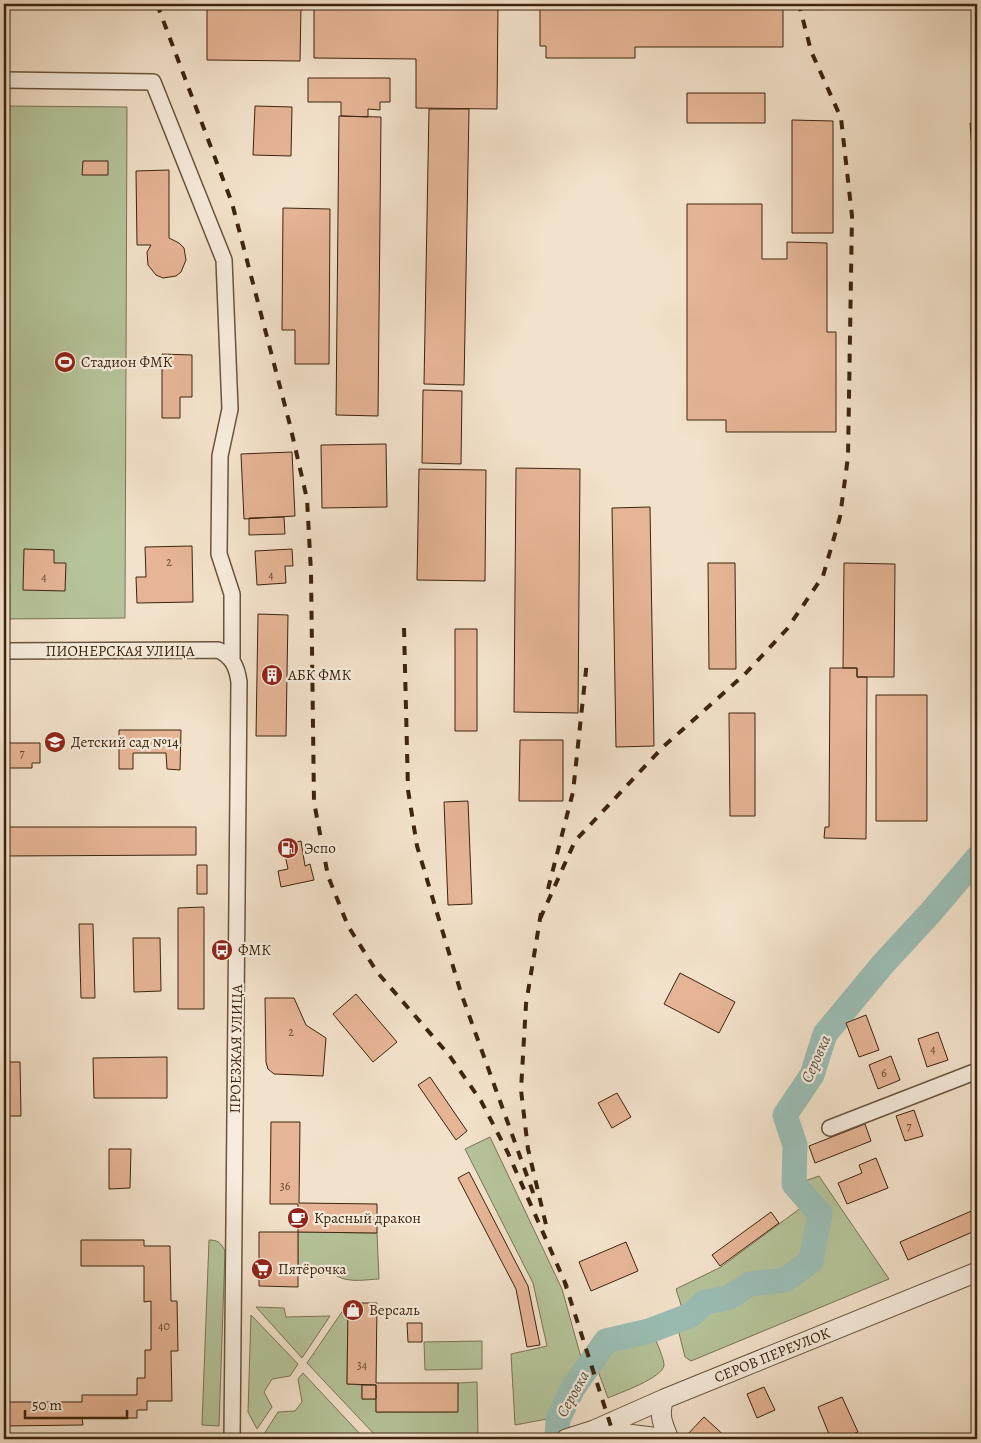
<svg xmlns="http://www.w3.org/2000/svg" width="981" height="1443" font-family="Alegreya,serif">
<rect width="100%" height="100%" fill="#f3e2cb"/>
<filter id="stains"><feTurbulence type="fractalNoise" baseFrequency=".004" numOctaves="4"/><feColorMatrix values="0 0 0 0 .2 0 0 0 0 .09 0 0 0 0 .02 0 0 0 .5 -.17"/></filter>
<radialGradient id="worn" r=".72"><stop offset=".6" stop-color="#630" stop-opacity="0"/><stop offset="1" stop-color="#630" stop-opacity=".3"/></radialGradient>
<path fill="#b6c49b" stroke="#7a7454" d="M4 106 127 107 125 618 4 619Z
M490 1137 562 1289 582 1361 547 1419 515 1425 511 1354 547 1346 533 1283 465 1149Z
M819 1176 889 1279 691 1361 685 1357 678 1329 696 1322 709 1306 731 1304 753 1288 787 1285 817 1263 827 1212 799 1183Z
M806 1204 814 1214 805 1259 782 1275 748 1279 725 1295 705 1297 683 1311 676 1289 721 1267Z
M298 1232 377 1233 379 1279C361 1280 344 1284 330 1271L298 1272Z
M209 1240C218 1240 221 1243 225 1251L219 1426 202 1425Z
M348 1303 347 1384 362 1385V1399H376V1412H457L458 1383 477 1382 478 1435 376 1436 307 1363Z
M256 1307 284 1308 286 1317 330 1316 302 1358Z
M251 1315 298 1364 290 1376 272 1379 264 1392 272 1407 257 1429 248 1412Z
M654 1335C656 1342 664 1358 664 1365 663 1378 619 1393 608 1398L595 1363 608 1346Z
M482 1341V1369L425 1370 424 1342Z
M303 1373 361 1435 264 1434 278 1412 295 1411 302 1402 298 1379Z"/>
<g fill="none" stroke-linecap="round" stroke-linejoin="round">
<path stroke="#9bbeb5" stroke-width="25" d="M557 1439 558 1419 573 1388 606 1341 649 1331 691 1315 705 1302 728 1298 750 1284 785 1280 811 1261 820 1214 794 1184 795 1145 785 1115 812 1075 825 1034 883 964 931 912 977 858"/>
</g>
<path fill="#e6b596" stroke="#3d240d" d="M314 4H498L497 109 416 108V59L314 58Z
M207 6H301L300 61 207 60Z
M783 7V47H635V58H546V46H540V8Z
M308 78H390V102H380V110L368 109V117L341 116V102H308Z
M687 93H765V123H687Z
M255 106 292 107 291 156 253 155Z
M429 109H469L464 385 424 384Z
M339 116 381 117 378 416 336 415Z
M792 120 833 121V233H792Z
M977 122V149L972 150 970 123Z
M83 161H108V175H82Z
M169 170V238L179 243 184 248 186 260 181 272 176 276 163 278 156 275 148 265 147 252 151 245H137L136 171Z
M687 204H762V259H787V242L827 243V332H836V432H726V420H687Z
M283 208 330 209 329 364H295V330H282Z
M162 354 192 355V397H180V418H162Z
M423 390 462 391 461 464 422 463Z
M386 444 387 507 322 508 321 445Z
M292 452 295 516 244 519 241 454Z
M516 468 580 469 578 713 514 712Z
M419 469 486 470 485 581 417 580Z
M650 507 654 746 616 747 612 508Z
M284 517 285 534 249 535V518Z
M192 546 193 602 137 603 136 577H146L145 547Z
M24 549 54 550V563H66L65 591 23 590Z
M292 549 293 566H285L286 583 257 585 255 551Z
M708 563H735L736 669H709Z
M844 563 895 564 894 677H857V668H843Z
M258 614 288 615 286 736H256Z
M455 629H477V731H455Z
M830 668H857V677H867L866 839 824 838 825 827H829Z
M876 695H927V821H876Z
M729 713H755V816H730Z
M119 730H181L180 770 167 769 166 753H133V769H119Z
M520 740H563V801H519Z
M4 743H40V763H32V768H4Z
M468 801 472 904 448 905 444 802Z
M4 827H196V855L4 856Z
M301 841 305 866 310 864 314 880 281 887 278 871 288 869 285 855H282L280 846Z
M197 865H207V894H197Z
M4 888 5 1062H4Z
M204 907V1009H178V908Z
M79 924H93L95 998H81Z
M133 938H160L161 991 134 992Z
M680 973 735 1002 719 1033 664 1004Z
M356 994 397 1042 373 1062 333 1014Z
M265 998H294L306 1025 326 1038 323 1076 274 1074 268 1069 266 1062Z
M866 1015 879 1050 859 1057 846 1023Z
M938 1032 948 1060 927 1067 918 1039Z
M891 1056 900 1080 878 1089 869 1065Z
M167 1057V1098H94L93 1058Z
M4 1062H20L21 1116H4Z
M430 1077 467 1131 456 1140 418 1085Z
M617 1093 631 1117 612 1128 598 1103Z
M914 1110 923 1136 905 1141 896 1116Z
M271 1122H300L299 1203 377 1204V1233L298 1232V1204H270Z
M865 1124 871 1141 815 1163 809 1146Z
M109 1149H131L130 1188 109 1189Z
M876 1158 888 1188 847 1204 838 1183 862 1173 859 1165Z
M469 1172 528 1286 540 1345 527 1347 516 1289 458 1178Z
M976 1209 977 1230 908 1260 900 1242Z
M771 1212 779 1223 720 1266 712 1255Z
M259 1232H298V1287L259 1286Z
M81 1240H144V1246H170L171 1301H177L178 1351H171L172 1401H147V1410H137V1418H82L83 1425 4 1426V1402H82V1395H137V1378H145V1350H151V1301L144 1302V1266H81Z
M626 1242 638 1271 591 1291 579 1262Z
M8 1253V1265H4V1254Z
M348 1303H377L376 1383H458V1412H376V1385L347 1384Z
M407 1323H422V1342H408Z
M362 1385H376V1399H362Z
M764 1387 775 1410 757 1418 747 1394Z
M842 1397 858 1432 841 1439H831L818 1407Z
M704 1417 728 1439H692L687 1435Z"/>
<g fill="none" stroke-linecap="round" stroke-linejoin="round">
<g stroke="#6a543c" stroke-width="18">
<path id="minor" d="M4 80 153 82 224 260 230 409 220 456 219 554 232 594V661
M4 651 218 650C232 656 237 667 239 682L232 1439
M830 1128 977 1071"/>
</g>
<g stroke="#6a543c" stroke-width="21">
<path id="tertiary" d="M664 1399C658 1414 663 1425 669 1439
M595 1430 652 1437 657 1439
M566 1439 594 1430 664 1399 977 1272"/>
</g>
<use href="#minor" stroke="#f7ecdd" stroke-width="15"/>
<use href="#tertiary" stroke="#f7ecdd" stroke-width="19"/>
<path stroke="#3d240d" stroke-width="4" stroke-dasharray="9 9" stroke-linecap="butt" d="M157 4 232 203 290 425 307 499 311 572 314 802 328 876 348 926 377 972 449 1055 481 1101 508 1153 567 1287
M404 628 408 790 417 846 461 993 535 1198
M548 889 573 792 587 661
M541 913 526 1004 521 1090 528 1149 547 1229
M540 919 575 841 663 747 745 674 787 629 823 576 840 517 848 457 852 216 841 118 811 51 799 4
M564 1280 615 1439"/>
</g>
<defs>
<g id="stadium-disc" transform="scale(1.125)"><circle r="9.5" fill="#8f2418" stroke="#f7ecdd"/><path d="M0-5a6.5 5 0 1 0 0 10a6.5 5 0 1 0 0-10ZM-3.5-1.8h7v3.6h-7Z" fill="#fff"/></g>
<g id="building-disc" transform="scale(1.125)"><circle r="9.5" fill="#8f2418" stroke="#f7ecdd"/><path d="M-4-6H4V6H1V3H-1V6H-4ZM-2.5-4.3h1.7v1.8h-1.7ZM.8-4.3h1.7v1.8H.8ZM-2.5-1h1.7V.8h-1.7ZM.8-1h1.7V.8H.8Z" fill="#fff"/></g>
<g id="school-disc" transform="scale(1.125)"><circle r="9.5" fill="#8f2418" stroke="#f7ecdd"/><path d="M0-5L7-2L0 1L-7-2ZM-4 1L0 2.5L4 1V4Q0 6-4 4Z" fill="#fff"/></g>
<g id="fuel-disc" transform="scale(1.125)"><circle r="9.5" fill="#8f2418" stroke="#f7ecdd"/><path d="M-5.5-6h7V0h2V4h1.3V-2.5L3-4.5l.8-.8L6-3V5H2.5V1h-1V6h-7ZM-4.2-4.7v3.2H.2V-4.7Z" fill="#fff"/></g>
<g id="bus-disc" transform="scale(1.125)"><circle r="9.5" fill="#8f2418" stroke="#f7ecdd"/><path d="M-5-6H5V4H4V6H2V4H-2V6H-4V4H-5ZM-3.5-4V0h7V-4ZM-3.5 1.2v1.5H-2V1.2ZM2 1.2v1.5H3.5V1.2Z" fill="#fff"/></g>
<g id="cafe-disc" transform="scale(1.125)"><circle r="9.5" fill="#8f2418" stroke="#f7ecdd"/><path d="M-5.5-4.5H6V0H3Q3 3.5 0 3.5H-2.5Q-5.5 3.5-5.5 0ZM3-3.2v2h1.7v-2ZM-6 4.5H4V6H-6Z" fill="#fff"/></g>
<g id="supermarket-disc" transform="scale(1.125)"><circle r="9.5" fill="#8f2418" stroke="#f7ecdd"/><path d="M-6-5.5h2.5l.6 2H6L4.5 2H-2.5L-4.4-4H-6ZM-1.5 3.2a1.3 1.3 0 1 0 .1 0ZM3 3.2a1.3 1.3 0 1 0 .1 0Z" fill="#fff"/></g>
<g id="shop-disc" transform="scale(1.125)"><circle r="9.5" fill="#8f2418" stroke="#f7ecdd"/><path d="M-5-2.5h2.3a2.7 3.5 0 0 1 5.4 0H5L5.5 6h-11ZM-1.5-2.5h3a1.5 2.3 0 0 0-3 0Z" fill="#fff"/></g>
</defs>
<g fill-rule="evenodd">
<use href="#stadium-disc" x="65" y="362"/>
<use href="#building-disc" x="272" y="675"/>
<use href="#school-disc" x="55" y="742"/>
<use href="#fuel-disc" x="288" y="848"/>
<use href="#bus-disc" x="222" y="950"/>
<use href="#cafe-disc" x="298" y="1218"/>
<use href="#supermarket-disc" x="262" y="1269"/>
<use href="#shop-disc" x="353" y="1310"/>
</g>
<g text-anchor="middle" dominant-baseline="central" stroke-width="4.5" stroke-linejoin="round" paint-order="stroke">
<g font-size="12" fill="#67482f">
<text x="169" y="562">2</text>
<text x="271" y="575">4</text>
<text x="44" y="577">4</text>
<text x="22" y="753">7</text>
<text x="291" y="1032">2</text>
<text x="933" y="1049">4</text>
<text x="884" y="1073">6</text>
<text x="909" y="1126">7</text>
<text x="285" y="1186">36</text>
<text x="164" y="1326">40</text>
<text x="362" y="1365">34</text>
</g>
<g font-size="15" fill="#3d240d" stroke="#f7ecdd" text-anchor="start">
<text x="81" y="362">Стадион ФМК</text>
<text x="288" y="675">АБК ФМК</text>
<text x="71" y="742">Детский сад №14</text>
<text x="304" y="848">Эспо</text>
<text x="238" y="950">ФМК</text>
<text x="314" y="1218">Красный дракон</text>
<text x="278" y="1269">Пятёрочка</text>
<text x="369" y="1310">Версаль</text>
</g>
<g font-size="15" fill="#3d240d" stroke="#f7ecdd">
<text x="120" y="651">ПИОНЕРСКАЯ УЛИЦА</text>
<text transform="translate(236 1049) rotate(-89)">ПРОЕЗЖАЯ УЛИЦА</text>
<text transform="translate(772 1355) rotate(-22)">СЕРОВ ПЕРЕУЛОК</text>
</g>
<g font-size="16" font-style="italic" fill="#59523f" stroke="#f7ecdd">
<text transform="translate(816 1059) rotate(-66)">Серовка</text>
<text transform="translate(573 1394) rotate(-61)">Серовка</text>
</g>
</g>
<rect width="981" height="1443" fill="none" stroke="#f3e2cb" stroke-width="20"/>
<rect x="5" y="5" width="971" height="1433" fill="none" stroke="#3d240d" stroke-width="2.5"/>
<rect x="10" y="10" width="961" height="1423" fill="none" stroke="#3d240d"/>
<path d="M25 1410v8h102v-8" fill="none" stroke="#3d240d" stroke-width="2.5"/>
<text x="32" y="1410" font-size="15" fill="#3d240d" stroke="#f7ecdd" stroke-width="4" paint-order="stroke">50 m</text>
<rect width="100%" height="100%" filter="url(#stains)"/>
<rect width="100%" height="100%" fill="url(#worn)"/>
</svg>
